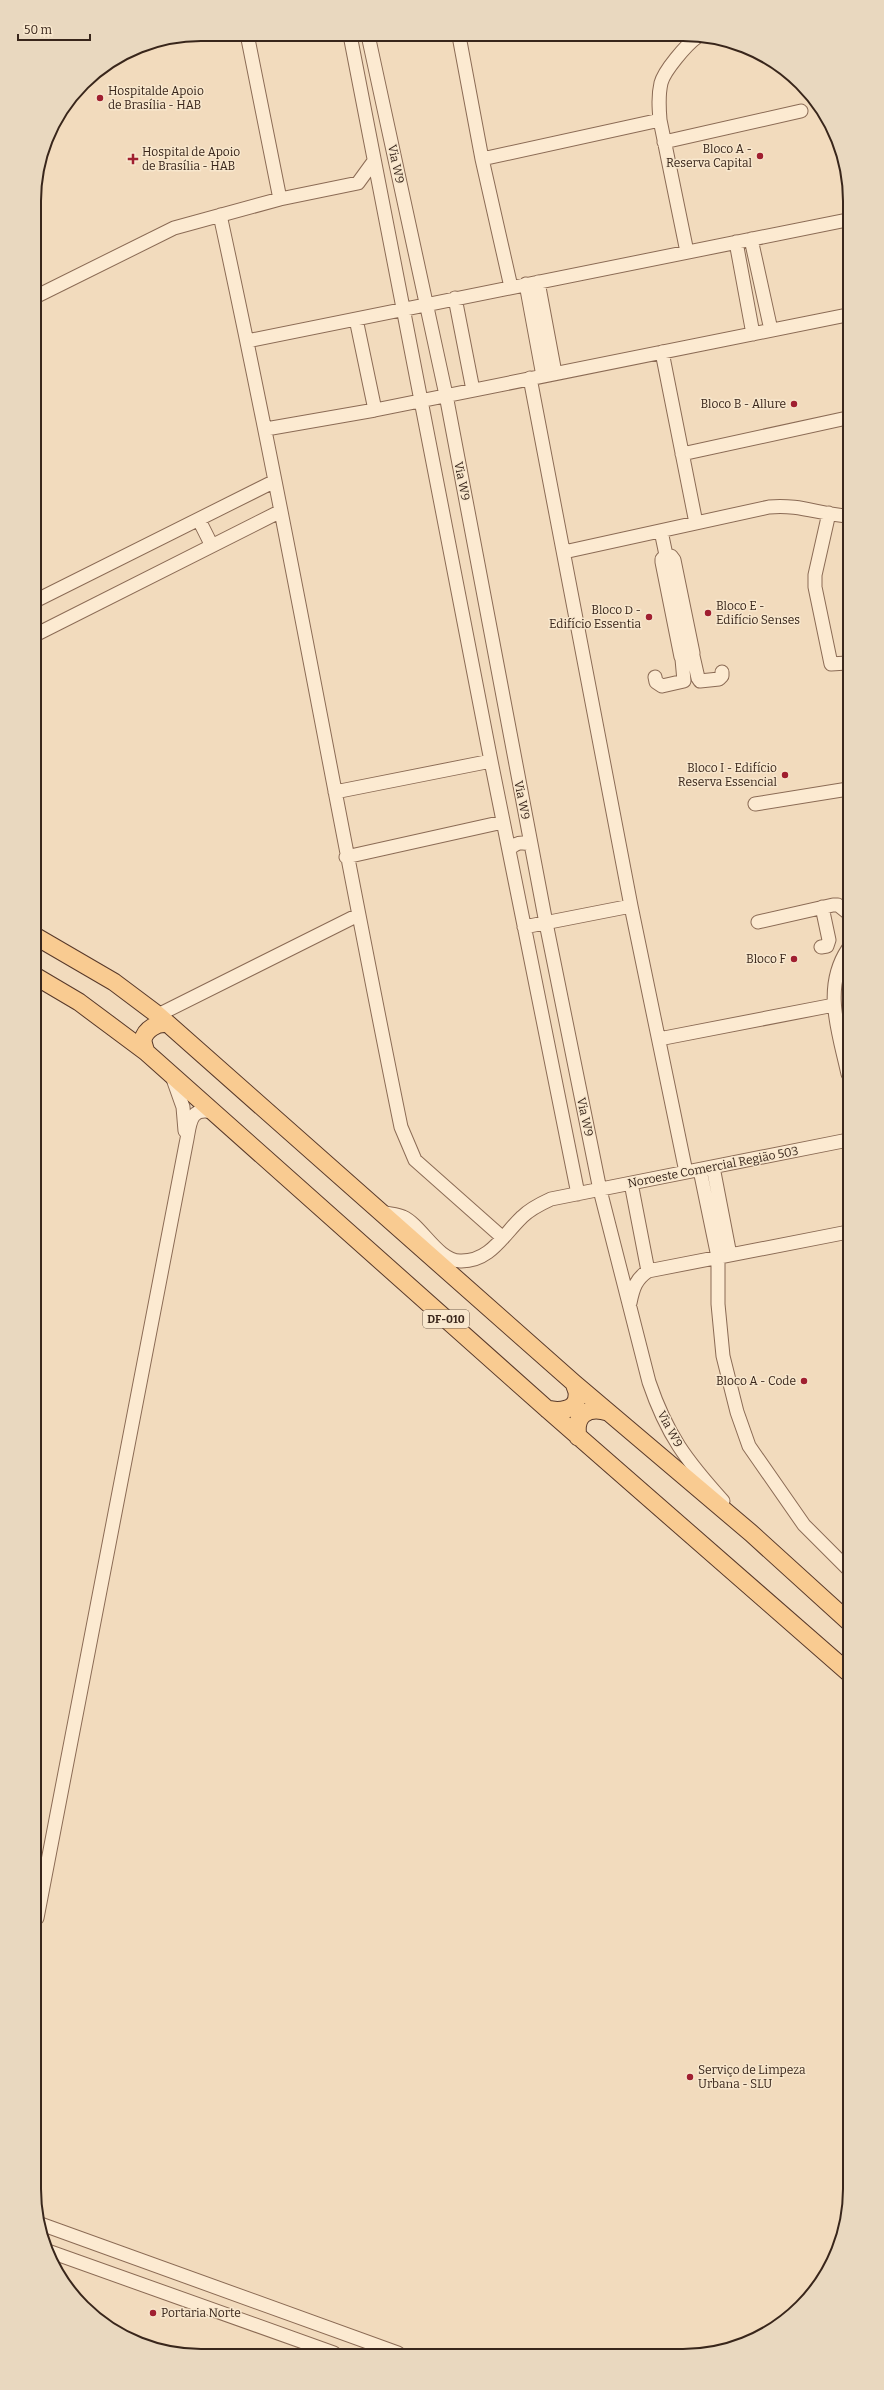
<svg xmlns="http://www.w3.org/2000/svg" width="884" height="2390" font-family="Bitter,serif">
<rect width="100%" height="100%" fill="#f2dbbd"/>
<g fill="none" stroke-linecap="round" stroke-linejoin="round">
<g stroke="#8b6b55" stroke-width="15">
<path id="minor" d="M247 34 280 199
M350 35 491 761 578 1194
M368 35 446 395 546 923 600 1190 649 1382C667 1435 686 1460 723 1501
M459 36 482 159 511 287
M664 142 801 111
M482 159 660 120
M220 215C286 518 339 824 401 1127L415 1160 503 1238
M751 239 771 330
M736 242 753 334
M687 252 660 120C659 108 658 96 661 83 664 71 686 45 697 37
M538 282 555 373
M526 284 543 376
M35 297 174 228 280 199 358 183 374 161
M455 298 473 390
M356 319 375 410
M247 341 847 220
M662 352 696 523
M530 378 631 906 686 1172
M266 429 375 410 847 315
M682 454 847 418
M829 513 815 575V587L831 664 847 663
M199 520 211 544
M661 531 666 555
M564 552 769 507C799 504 819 514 847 516
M666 555 671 556 674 560 693 653 692 659 688 661 681 657 662 562V559Z
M35 601 275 481
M35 635 281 511
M693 656 698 678 700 681 719 679 722 676V672
M655 677 656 682 662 686 684 681 682 659
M335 792 491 761
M755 804 848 789
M509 850C516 842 521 842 531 844
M346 857 503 822
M758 922 833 905H838L848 913
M524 927 631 906
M821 947 827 946 829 940 822 907
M848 949C822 988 839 1032 848 1074
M158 1015 358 915
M659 1039 834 1005
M172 1076 183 1107 185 1131
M713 1167 730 1255
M700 1170 718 1257V1304L723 1356 737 1412 749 1446 804 1525 849 1570
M631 1183 648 1271
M382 1212C388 1214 397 1214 403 1217 421 1225 438 1261 460 1261 490 1262 503 1235 522 1217 530 1209 540 1204 551 1199L848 1140
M630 1303C633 1288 636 1279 648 1271L848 1232
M37 1918 186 1144C190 1127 188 1106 212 1112
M38 2223 398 2353
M48 2251 334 2353"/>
</g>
<g stroke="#58392a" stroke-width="19">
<path id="major" d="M35 936 114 982 158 1015 574 1383 751 1533 849 1622
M35 976 79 1002 146 1052 547 1409 849 1673
M146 1052C145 1049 143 1043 143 1040 145 1029 158 1022 168 1024
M547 1409C558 1412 577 1411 577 1396 578 1392 575 1387 574 1383
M578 1437C574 1415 587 1406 608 1412"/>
</g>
<use href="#minor" stroke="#fcead1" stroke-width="13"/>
<use href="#major" stroke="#f9cb91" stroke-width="17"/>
</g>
<g fill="#a01f30" stroke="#f8e7cd" stroke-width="1.5">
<circle cx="100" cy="98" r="4"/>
<circle cx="760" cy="156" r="4"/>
<path d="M131 153h4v4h4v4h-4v4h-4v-4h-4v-4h4z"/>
<circle cx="794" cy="404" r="4"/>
<circle cx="708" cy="613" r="4"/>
<circle cx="649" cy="617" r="4"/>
<circle cx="785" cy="775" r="4"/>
<circle cx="794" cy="959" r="4"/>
<circle cx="804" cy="1381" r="4"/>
<circle cx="690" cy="2077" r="4"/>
<circle cx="153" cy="2313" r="4"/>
</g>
<g text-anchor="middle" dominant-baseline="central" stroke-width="3" stroke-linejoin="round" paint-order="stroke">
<rect fill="#f8e7cd" stroke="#726050" stroke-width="1" x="423" y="1310" width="46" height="18" rx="3"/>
<g font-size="11" font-weight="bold" fill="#39261b">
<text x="446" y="1319">DF-010</text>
</g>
<g font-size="12" fill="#39261b" stroke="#f8e7cd" text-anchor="end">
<text x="108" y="91" text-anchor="start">Hospitalde Apoio<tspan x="108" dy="14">de Brasília - HAB</tspan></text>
<text x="752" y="149">Bloco A -<tspan x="752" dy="14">Reserva Capital</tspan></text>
<text x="142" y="152" text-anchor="start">Hospital de Apoio<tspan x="142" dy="14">de Brasília - HAB</tspan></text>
<text x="786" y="404">Bloco B - Allure</text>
<text x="716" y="606" text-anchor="start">Bloco E -<tspan x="716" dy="14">Edifício Senses</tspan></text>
<text x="641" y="610">Bloco D -<tspan x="641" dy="14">Edifício Essentia</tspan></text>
<text x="777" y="768">Bloco I - Edifício<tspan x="777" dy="14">Reserva Essencial</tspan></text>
<text x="786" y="959">Bloco F</text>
<text x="796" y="1381">Bloco A - Code</text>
<text x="698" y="2070" text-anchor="start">Serviço de Limpeza<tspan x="698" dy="14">Urbana - SLU</tspan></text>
<text x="161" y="2313" text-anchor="start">Portaria Norte</text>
</g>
<g font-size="12" fill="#39261b" stroke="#f8e7cd">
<text transform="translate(396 164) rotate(78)">Via W9</text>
<text transform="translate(462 481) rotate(79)">Via W9</text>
<text transform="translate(522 800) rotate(79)">Via W9</text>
<text transform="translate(585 1117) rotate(78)">Via W9</text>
<text transform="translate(713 1167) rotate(-11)">Noroeste Comercial Região 503</text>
<text transform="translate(670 1429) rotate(62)">Via W9</text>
</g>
</g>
<path d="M0 0H884V2390H0ZM201 41H683A160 160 0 0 1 843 201V2189A160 160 0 0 1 683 2349H201A160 160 0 0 1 41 2189V201A160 160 0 0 1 201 41Z" fill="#e9d8bf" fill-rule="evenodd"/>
<path fill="none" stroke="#39261b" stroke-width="2" d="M201 41H683A160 160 0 0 1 843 201V2189A160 160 0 0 1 683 2349H201A160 160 0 0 1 41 2189V201A160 160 0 0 1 201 41Z"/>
<path d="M18 34v6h72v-6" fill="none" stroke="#39261b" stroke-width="2"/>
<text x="24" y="34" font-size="12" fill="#39261b" stroke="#f8e7cd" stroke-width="3" paint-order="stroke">50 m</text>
</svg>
